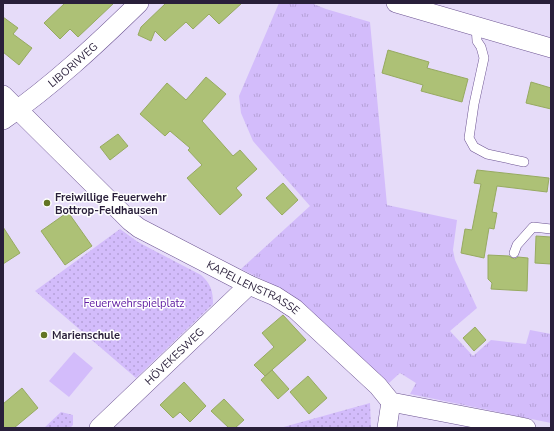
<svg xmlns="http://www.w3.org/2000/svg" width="554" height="431" font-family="'Nunito Sans',sans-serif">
<defs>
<pattern id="grass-tufts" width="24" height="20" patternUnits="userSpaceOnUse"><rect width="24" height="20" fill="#d3bcfb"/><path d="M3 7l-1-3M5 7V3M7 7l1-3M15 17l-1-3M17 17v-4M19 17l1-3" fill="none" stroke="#b5a1d8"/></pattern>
<pattern id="park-dots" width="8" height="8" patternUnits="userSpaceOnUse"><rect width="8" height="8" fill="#d3bcfb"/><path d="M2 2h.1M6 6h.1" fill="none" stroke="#b5a1d8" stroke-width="1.8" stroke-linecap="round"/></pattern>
</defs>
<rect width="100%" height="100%" fill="#e6dcf9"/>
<path fill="url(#grass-tufts)" d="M279 3H311L326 9 370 22 387 205 457 220 453 250 455 260 477 308 450 331 473 356 491 340 526 344 530 330 551 334V423L410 394 416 383 400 373 389 383 308 308 289 293 241 269 310 206 253 141 241 113 239 96Z"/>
<path fill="url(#park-dots)" d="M120 229 138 242 153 250 201 275C211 284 213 291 213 304L136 378 35 291Z
M370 403 371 428H280Z
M61 412 73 415V425L70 428H44Z"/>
<path fill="#d3bcfb" d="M74 352 93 368 69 397 49 381Z"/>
<path fill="#adc176" stroke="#97aa61" d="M65 3H114L78 37 70 29 60 39 44 23Z
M166 3H242L219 24 209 14 193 29 186 22 165 41 155 31 151 41 138 35 141 27Z
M3 17 18 28 13 34 32 48 19 65 3 52Z
M388 50 429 62 427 68 468 79 462 102 421 91 423 85 382 73Z
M206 77 226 94 202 121 233 156 240 150 257 169 236 188 242 195 220 215 187 178 202 165 188 150 190 148 170 131 165 136 140 114 167 83 186 100Z
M531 82 551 88V109L526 103Z
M118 134 128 146 110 160 100 147Z
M477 170 549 178 547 192 497 186 492 212 497 213 494 229 489 228 484 258 461 253 465 229 472 230 481 184 474 183Z
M283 183 298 200 282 215 266 198Z
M68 212 92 246 65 265 41 231Z
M3 227 20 253 3 264Z
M536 236 551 237V264L535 263Z
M488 255 509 256 512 258 515 259 518 257 528 258 527 291 491 289 492 283 488 279Z
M283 315 306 340 265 376 254 365 274 347 262 333Z
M475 327 486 340 474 351 463 338Z
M272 370 289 389 278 399 261 380Z
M308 376 327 398 309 414 290 392Z
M184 382 206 406 190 422 180 412 173 418 160 405Z
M22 388 38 408 14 428H3V404Z
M224 399 244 420 235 428H229L211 411Z"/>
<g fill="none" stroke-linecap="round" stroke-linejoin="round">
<g stroke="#6b5291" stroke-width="10">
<path id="service" d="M476 26 477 41 481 47 484 58 474 104 469 138 474 147 487 154 524 162
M514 253 517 245 533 227 551 229"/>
</g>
<g stroke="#6b5291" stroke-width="20">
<g id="minor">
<path d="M396 3 551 48"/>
<path id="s1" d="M3 95 130 221 139 228 249 285 275 296 295 309 378 386 391 402 526 428"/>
<path id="s2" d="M3 120C52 86 96 45 139 3"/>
<path id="s3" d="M99 428 249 285"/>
<path d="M387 428 391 402"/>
</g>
</g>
<use href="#service" stroke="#fff" stroke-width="9"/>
<use href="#minor" stroke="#fff" stroke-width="19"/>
</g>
<g fill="#637524" stroke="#fff" stroke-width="1.5">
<circle cx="47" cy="203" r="4"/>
<circle cx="44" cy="335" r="4"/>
</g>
<g text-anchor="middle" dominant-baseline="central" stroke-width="3" stroke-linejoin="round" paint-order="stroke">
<g font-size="11" fill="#291f3a" stroke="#fff">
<text stroke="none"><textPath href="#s2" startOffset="89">LIBORIWEG</textPath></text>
<text stroke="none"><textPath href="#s1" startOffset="319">KAPELLENSTRASSE</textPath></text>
<text stroke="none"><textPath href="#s3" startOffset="104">HÖVEKESWEG</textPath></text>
</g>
<g font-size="11" font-weight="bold" fill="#291f3a" stroke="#fff" text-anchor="start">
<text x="55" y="197">Freiwillige Feuerwehr<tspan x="55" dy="13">Bottrop-Feldhausen</tspan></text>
<text x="52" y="335">Marienschule</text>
</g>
<g font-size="11" fill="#611ea3" stroke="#fff">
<text x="134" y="303">Feuerwehrspielplatz</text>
</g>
</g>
<rect width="554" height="431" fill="none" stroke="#291f3a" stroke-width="8"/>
</svg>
